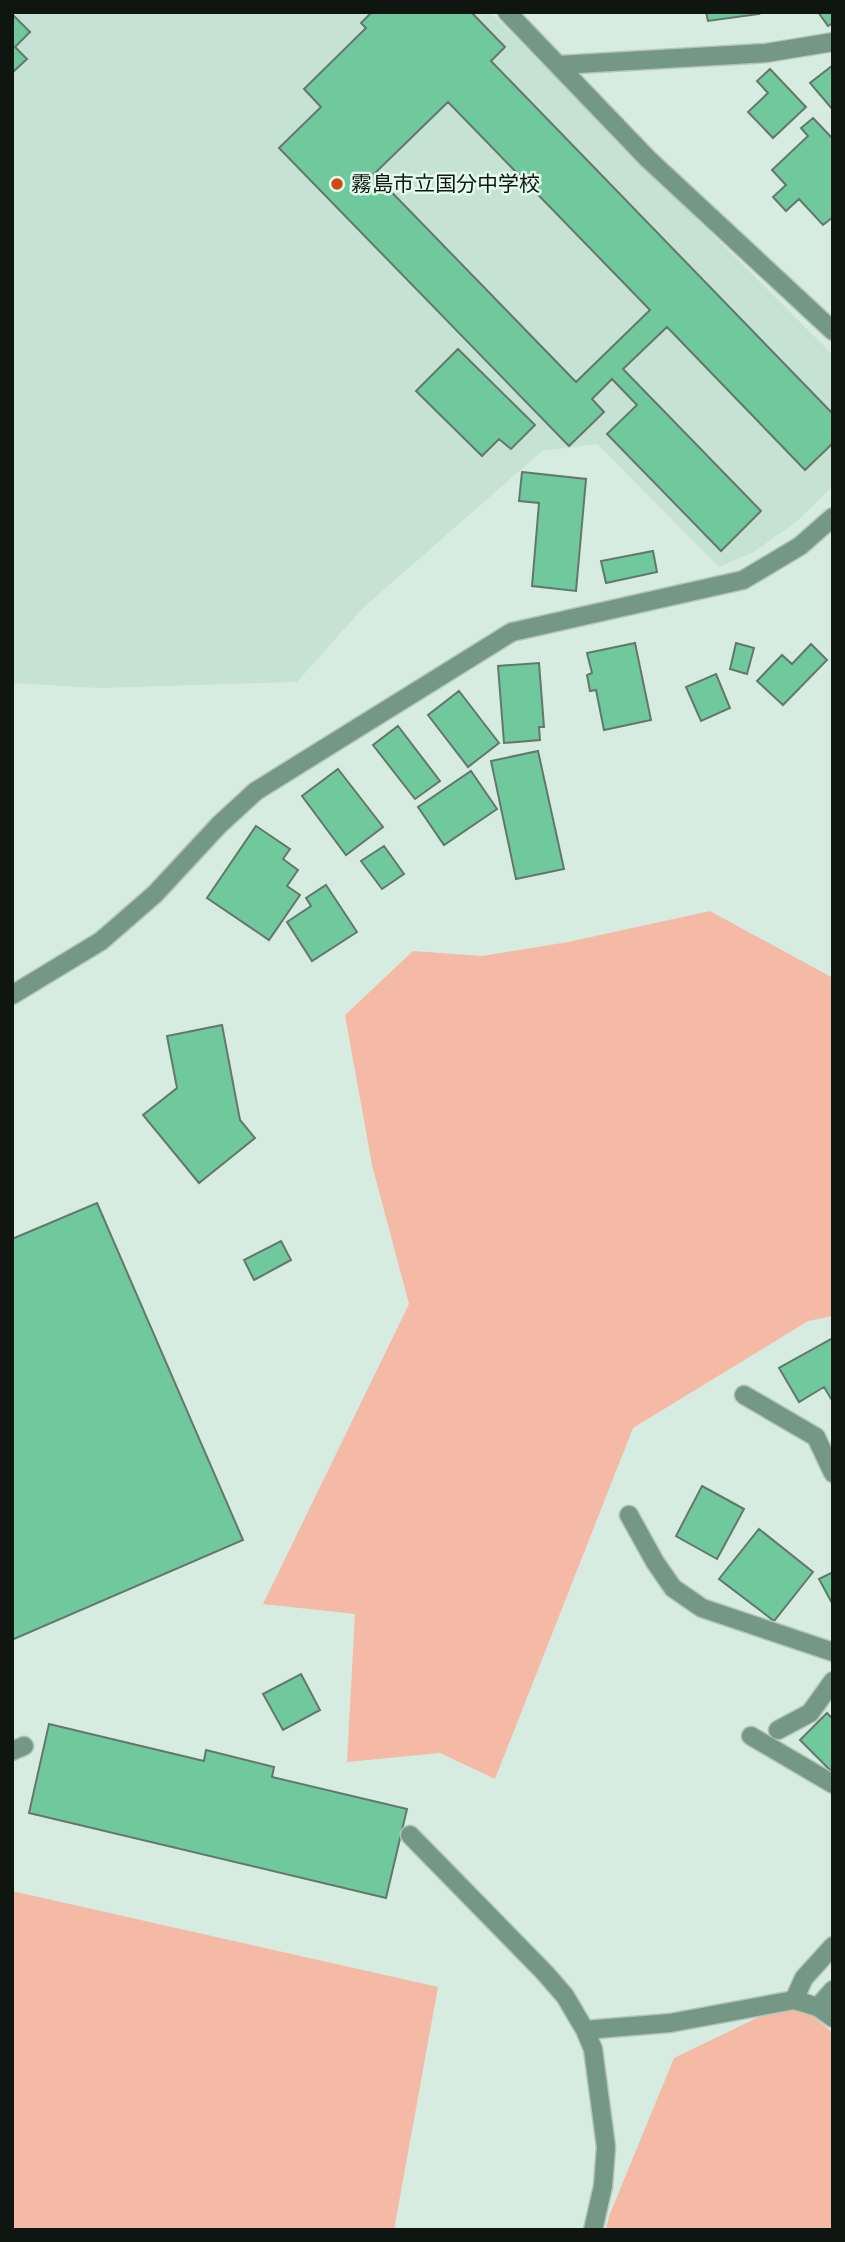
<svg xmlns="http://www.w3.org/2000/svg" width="845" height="2242" font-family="'Fira Sans','Noto Sans JP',sans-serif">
<rect width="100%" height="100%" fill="#d7ece0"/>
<path fill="#c6e2d2" d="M12 12H490L833 355V486L796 522 754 552 719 567 597 444 542 451 363 608 297 682 99 688 12 683Z"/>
<path fill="#f5baa6" d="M710 911 833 978V1316L808 1321 633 1428 495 1779 440 1753 347 1762 355 1614 263 1604 409 1304 372 1165 345 1015 413 951 482 956 568 942Z
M12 1891 438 1987 394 2230H12Z
M794 2000 833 2033V2230H606L609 2216 674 2058Z"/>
<path fill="#6fc99c" stroke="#64776c" stroke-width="2" fill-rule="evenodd" d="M372 12H471L505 47 491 61 833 414V443L805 470 667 327 623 369 761 511 721 551 607 434 637 405 612 379 592 399 604 412 569 446 279 148 321 107 304 89 366 28 361 23ZM448 102 650 310 576 382 374 174Z
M706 12H758L759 14 708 21Z
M818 12H833V23L828 26Z
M12 14 30 32 15 47 27 59 12 73Z
M833 65V110L810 83Z
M770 69 806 107 773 138 748 112 768 93 757 81Z
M813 118 833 139V217L823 225 799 199 786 211 773 197 786 185 772 170 808 136 801 128Z
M458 349 535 425 511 449 499 439 482 456 416 391Z
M522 472 586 479 576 591 532 586 539 503 519 501Z
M653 551 657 572 606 583 601 561Z
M635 643 651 720 604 730 596 690 590 691 587 675 592 673 587 653Z
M736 643 754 648 747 674 730 669Z
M811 644 827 660 783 705 757 681 782 655 792 664Z
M539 663 544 727H539L540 740 504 743 498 666Z
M716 674 730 708 701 721 686 687Z
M459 691 499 743 468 767 428 715Z
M398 726 440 781 415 799 373 745Z
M538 751 564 869 516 879 491 761Z
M338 769 383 827 346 855 302 796Z
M471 771 497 809 444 845 418 807Z
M256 826 290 849 283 859 298 870 287 886 300 895 269 940 207 898Z
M384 846 404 874 382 889 361 861Z
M326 885 357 932 312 961 287 922 311 906 306 898Z
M222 1025 240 1120 255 1138 199 1183 143 1115 177 1088 167 1036Z
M97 1203 243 1540 14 1639 12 1635V1239Z
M281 1241 291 1260 254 1280 244 1260Z
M833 1338V1402L824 1387 799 1402 779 1368Z
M702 1486 744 1509 717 1559 676 1536Z
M759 1529 813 1572 774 1621 719 1579Z
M833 1572V1605L819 1579Z
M301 1674 320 1710 283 1730 263 1694Z
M827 1713 833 1719V1773L800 1740Z
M49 1724 204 1761 206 1750 274 1767 272 1777 407 1809 386 1898 29 1813Z"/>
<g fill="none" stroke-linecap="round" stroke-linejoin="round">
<g stroke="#b3c5bb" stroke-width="21">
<path id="minor" d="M507 12 648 159 833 331
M559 65 766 53 833 42
M12 995 101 941 155 894 219 825 256 791 512 632 743 580 800 546 833 517
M744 1395 816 1437 833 1473
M629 1515 655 1562 673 1588 702 1608 833 1652
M778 1730 810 1713 833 1681
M751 1736 833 1784
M12 1751 24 1746
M410 1835 545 1973 565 1996 585 2030 593 2049 606 2147 603 2186 593 2230
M794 2000 804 1978 833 1946
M818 2007 833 1990
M585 2030 670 2023 794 2000 818 2007 833 2018"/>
</g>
<use href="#minor" stroke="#749884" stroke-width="18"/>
</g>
<circle fill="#d14b10" stroke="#e4faed" stroke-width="2.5" cx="337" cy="184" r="7"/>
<g text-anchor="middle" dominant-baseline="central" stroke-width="5" stroke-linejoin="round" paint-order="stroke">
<g font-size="21" fill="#0f1612" stroke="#e4faed" text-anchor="start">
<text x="351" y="184">霧島市立国分中学校</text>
</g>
</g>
<rect width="845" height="2242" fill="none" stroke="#0f1612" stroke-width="28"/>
</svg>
